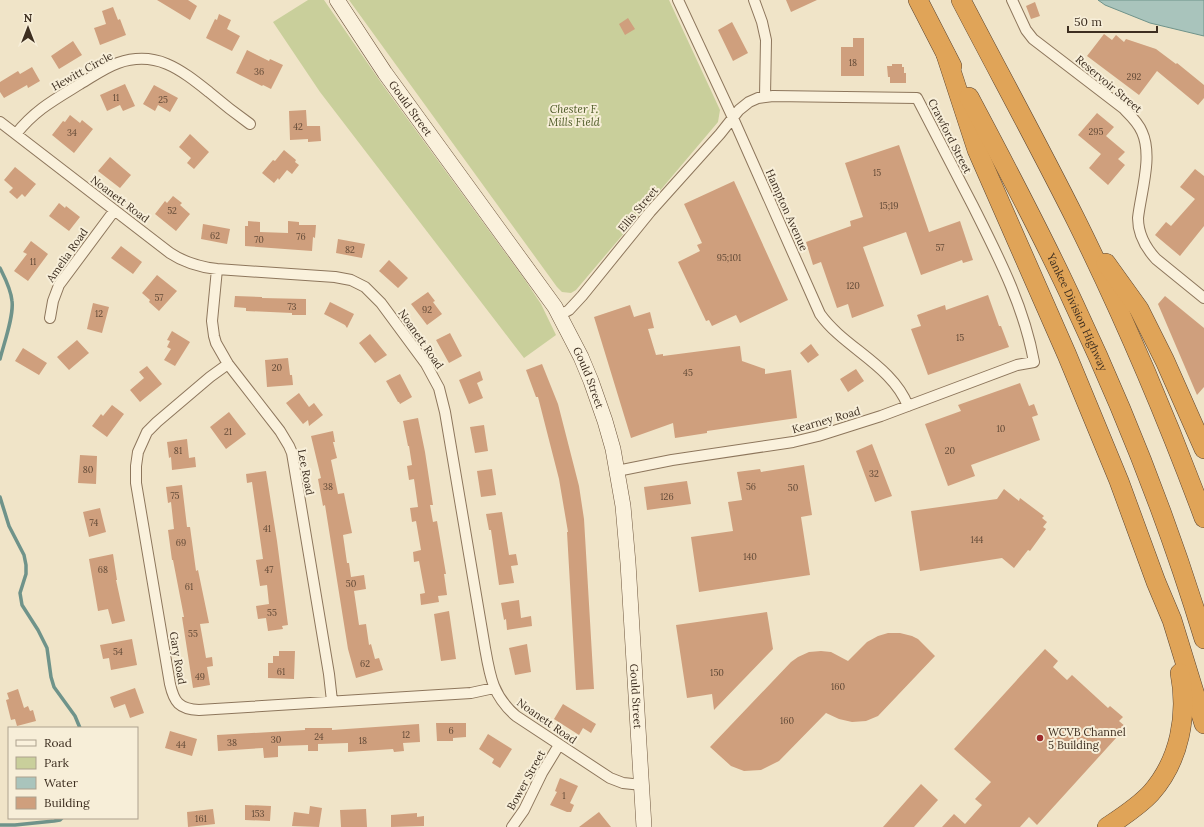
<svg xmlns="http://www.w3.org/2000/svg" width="1204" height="827" font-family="Lora,serif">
<rect width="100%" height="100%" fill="#f0e4c8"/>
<path fill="#c9cf9b" d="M308 0H324L382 84 525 280 541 304 556 335 524 358 320 92 273 22Z
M349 0H669L720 110 718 122 576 290 571 293 562 292 557 287Z"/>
<path fill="#a9c4bc" stroke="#6f938a" d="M1098 0H1204V36L1150 23 1105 5Z"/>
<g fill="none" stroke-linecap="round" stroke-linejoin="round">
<path stroke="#6f938a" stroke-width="3.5" d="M0 268C5 278 11 289 12 301 14 316 4 343 0 359
M0 497 9 526 24 555 26 565V574L20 593 22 605 38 630 47 648 51 677 54 687 75 716 80 728
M0 825H15L54 821 60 820 62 818"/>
</g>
<path fill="#cf9f7d" d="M157 0H188L197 6 190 20Z
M786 0H817L791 12Z
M1035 2 1040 16 1031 19 1026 6Z
M113 7 118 20 120 19 126 35 100 45 94 28 106 24 102 11Z
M219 14 231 20 227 29 240 36 232 51 206 38 215 19 217 20Z
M628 18 635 29 625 35 619 24Z
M732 22 748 53 733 61 718 30Z
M1104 34 1112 40 1116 35 1124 42 1126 39 1156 49 1176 64 1177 63 1204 85V98L1198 105 1157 71 1139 95 1087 56Z
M853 38H864V76H841V47H853Z
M73 41 82 55 59 69 51 56Z
M247 50 269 61 270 59 283 65 271 89 263 85 262 86 236 73Z
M892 64H902V67H904V73H906V83H890V77H888L887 66H892Z
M32 67 40 81 28 88 27 85 4 98 0 92V82L18 71 20 74Z
M125 84 135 106 123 111 120 105 107 111 100 95Z
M154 85 178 98 170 112 158 105 155 111 143 104Z
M306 110 307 126H320L321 141 308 142V139L290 140 289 111Z
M1097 113 1114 127 1106 136 1125 152 1118 159 1125 165 1108 185 1089 168 1101 154 1078 135Z
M70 115 80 123 82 120 93 129 74 153 52 135 63 121 65 122Z
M190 134 209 152 194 169 187 163 191 158 179 147Z
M899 145 929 232 960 221 973 260 963 263 962 260 921 275 906 232 863 247 884 306 852 318 848 304 837 308 821 262 813 265 806 242 851 226 850 221 863 217 845 163Z
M284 150 296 160 295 162 299 165 292 174 287 170 279 180 278 178 274 183 262 173 273 160 275 161Z
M110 157 131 175 120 188 98 171Z
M15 167 36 184 25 197 22 194 17 199 9 192 13 188 4 180Z
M1195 169 1204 176V226L1180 256 1155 235 1166 222 1171 226 1195 199 1180 187Z
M734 181 788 300 740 323 736 315 712 326 709 320 706 321 678 262 700 251 697 245 702 243 684 204Z
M173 196 182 203 180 205 190 214 176 231 155 214 165 201 167 203Z
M59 203 65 208 66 206 80 217 69 231 49 216Z
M248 221 260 222V232L288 233V221L299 222V225H316L315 238 313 237 312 251 245 246V226H248Z
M203 224 230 229 227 244 201 239Z
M338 239 365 244 362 258 336 253Z
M31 241 48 254 28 281 14 271 27 254 23 252Z
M121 246 142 262 133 274 111 258Z
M389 260 408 278 398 288 379 271Z
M157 275 177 291 159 311 149 302 150 300 142 293Z
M428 292 435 301 433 302 442 314 427 325 411 304Z
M988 295 999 326H1001L1009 347 928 375 911 329 921 326 917 315 945 305 946 310Z
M235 296 262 297V298L306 299V315H292V313L246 311V308L234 307Z
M1165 296 1204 328V387L1197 395 1158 304Z
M330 302 354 314 347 328 345 325 324 314Z
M93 303 109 307 102 333 87 329Z
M630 305 634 317 650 312 654 328 648 329 656 355 663 354V356L740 346 742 361 765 369V374L791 370 797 418 707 431V433L675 438 673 423 631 438 594 317Z
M172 331 190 342 175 366 164 360 171 349 167 347 170 341 167 340Z
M450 333 462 356 449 363 436 340Z
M370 334 387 355 375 363 359 343Z
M77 340 89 353 69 370 57 357Z
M811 344 819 355 808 363 800 353Z
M23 348 47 363 39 375 15 361Z
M288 358 290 375H292L293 385 267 387 265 360Z
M542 364 558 404 579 486 584 519 594 689 576 690 567 532H568L559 479 538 397H536L526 370Z
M147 366 162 384 140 402 130 390 144 378 139 372Z
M856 369 864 381 848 392 840 379Z
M480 371 483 380 477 383 483 398 469 404 459 380Z
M400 374 412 397 400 404 399 402H398L386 381Z
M1020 383 1029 406 1034 404 1038 415 1032 417 1040 440 971 465 975 476 948 486 925 424 961 411 958 405Z
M299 393 309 407 314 403 323 415 309 426 308 420 303 424 286 403Z
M112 405 124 414 107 437 92 426 101 414 103 416Z
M229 412 246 434 226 449 210 427Z
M418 418 425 452 433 505H430L433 522 437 521 446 574H444L447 595 438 596 439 602 421 605 420 594 425 593 419 561 414 562 413 552 421 550 416 521 412 522 410 508 418 507 414 479 409 480 407 466 412 465 409 446H408L403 421Z
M484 425 488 451 475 453 470 427Z
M333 431 335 442H333L337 458 331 460 338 494 344 493 352 533 343 535 347 563H349L351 577 364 575 366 589 354 591 359 625 366 624 369 645 371 644 375 659 379 658 383 670 356 678 348 649 325 505 323 506 318 479 321 478 311 436Z
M187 439 189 458 195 457 196 467 172 470 171 457 169 458 167 442Z
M872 444 892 496 875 502 856 451Z
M80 455 97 456 96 484 78 483Z
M804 465 812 515 801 517 810 575 699 592 691 537 733 531 728 502 742 500 737 472 760 469 761 472Z
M492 469 496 495 481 497 477 471Z
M266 471 277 541 288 625 282 626 283 629 268 631 266 618 258 619 256 606 269 604 267 585 260 586 256 560 263 559 252 482 247 483 246 474Z
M687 481 691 504 647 510 644 487Z
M182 485 187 527H190L196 571 198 570 209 623 200 624 206 658 212 657 213 666 207 667 210 685 193 688 182 617H184L173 560H172L168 530 174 529 171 502 168 503 166 487Z
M1004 489 1019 501 1020 498 1044 516 1042 518 1047 522 1043 527 1046 529 1030 551 1028 550 1014 568 1002 558 920 571 911 511 997 499Z
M100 508 106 532 89 537 83 512Z
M502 512 509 555 516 554 518 565 511 566 514 583 499 585 491 530H489L486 514Z
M113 554 117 580H116L125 621 112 624 108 609 98 611 89 559Z
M519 600 521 618 531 616 532 626 507 630 506 619 504 620 501 603Z
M449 611 456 659 441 661 434 614Z
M767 612 773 649 714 710 712 694 687 698 676 625Z
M888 633H900L912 636 918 639 935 656 878 716 866 721 852 722 839 719 826 713 779 761 761 770 744 771 731 766 710 747 791 662 798 657 809 652 821 651 831 652 848 661 867 642 878 636Z
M132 639 137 665 111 670 109 658 103 659 100 645Z
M527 644 531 672 515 675 509 648Z
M1045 649 1058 661 1053 667 1067 680 1072 675 1108 708 1110 706 1123 717 1119 721 1126 727 1037 825 1029 817 1020 827H942L954 814 965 824 982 805 975 799 991 782 954 749Z
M279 651H295L294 679 268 678V663H273V656H279Z
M135 688 144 713 130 718 125 704 114 708 110 697Z
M18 689 24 708 28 706 30 711 33 710 36 721 17 726 15 719 11 720 6 700 9 699 7 693Z
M563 704 596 724 591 733 583 728 579 735 554 719Z
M436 723H466V737L453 738V741H437Z
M419 724 420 742 403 743 404 751 394 752 393 749 348 752V743L318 744V751H308V745L278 746V757L264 758 263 748 218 751 217 735 305 730V728H332V730Z
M170 731 197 739 192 756 165 748Z
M488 734 512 749 500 768 492 763 494 759 479 749Z
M560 778 578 786 570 803 574 805 571 812H567L550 805 557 792 555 791Z
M921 784 938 800 914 827H883Z
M245 805 271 806 270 821 245 820Z
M310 806 322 808 319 827 292 826 294 812 309 814Z
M213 809 215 824 188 827 187 812Z
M366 809 367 827H341L340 810Z
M599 812 611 827H579Z
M417 813V817L424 816V826L391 827V815Z"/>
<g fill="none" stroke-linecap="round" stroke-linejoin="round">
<g stroke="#8d765c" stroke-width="12">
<path id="street" d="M678 0 733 118 820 314C844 348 892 365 908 406
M754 0 762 22 766 40 765 96
M1012 0 1026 30 1033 39 1123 108C1130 115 1138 122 1142 132 1153 156 1141 192 1138 218 1138 234 1145 247 1156 259L1204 298
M0 122 170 253C185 263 200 267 217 269L335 277 351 280 365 287 381 303 426 364 439 388 445 412 485 648C490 677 493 696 516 716L610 778 623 783 642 785
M16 134C35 110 54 100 80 84 92 77 104 68 118 63 156 50 180 69 209 92 222 103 236 114 250 124
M217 269 212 321 214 336 216 343 228 364 280 431 289 446 292 453 329 674 332 701
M560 315 569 310 582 296 650 212 720 134 739 110 749 102 758 98 773 96 917 98C936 134 954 170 973 206 998 256 1024 306 1034 362L1017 365 881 416 818 436 793 442 672 460 617 471
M50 318 53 301 59 285 114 211
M228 364 210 377 157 422 147 432 138 452 136 466V483L170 684C174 702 179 709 199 710L471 693 494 688
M512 827 524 810 542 773 559 745"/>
</g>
<g stroke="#6f573f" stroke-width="16">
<g id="secondary">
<path id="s1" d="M337 0 385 73 555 307 581 357 591 381 605 421 613 449 623 506 628 563 644 827"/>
</g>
</g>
<g stroke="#5b4430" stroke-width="20">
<g id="highway">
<path d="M918 0 952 66"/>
<path d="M961 0C999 73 1039 146 1076 220 1124 317 1166 416 1204 518"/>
<path d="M946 55 977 150 1067 355 1119 481 1156 582 1172 620 1204 724"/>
<path id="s2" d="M969 97C1005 165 1042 234 1074 304 1125 412 1169 524 1204 639"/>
<path d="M1106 263 1139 309 1165 361 1204 449"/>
<path d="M1107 827C1122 817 1138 807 1151 793 1180 760 1188 715 1180 673"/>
</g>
</g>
<use href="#street" stroke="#faf1dc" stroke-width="10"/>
<use href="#secondary" stroke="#faf1dc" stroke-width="15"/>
<use href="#highway" stroke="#e0a458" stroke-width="19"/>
</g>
<circle fill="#9e2a2b" stroke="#f7eed8" stroke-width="1.5" cx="1040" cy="738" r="4"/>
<g text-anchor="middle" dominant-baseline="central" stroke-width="4" stroke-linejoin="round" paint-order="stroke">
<g font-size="9" fill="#624a37">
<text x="853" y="62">18</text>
<text x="259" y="71">36</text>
<text x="1134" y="76">292</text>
<text x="116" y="97">11</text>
<text x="163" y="99">25</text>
<text x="298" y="126">42</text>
<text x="1096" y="131">295</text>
<text x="72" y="132">34</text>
<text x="877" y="172">15</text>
<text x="889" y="205">15;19</text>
<text x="172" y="210">52</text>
<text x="215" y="235">62</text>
<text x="301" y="236">76</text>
<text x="259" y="239">70</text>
<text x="940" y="247">57</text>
<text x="350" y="249">82</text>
<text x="729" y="257">95;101</text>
<text x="33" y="261">11</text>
<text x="853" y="285">120</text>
<text x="159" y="297">57</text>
<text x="292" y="306">73</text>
<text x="427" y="309">92</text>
<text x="99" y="313">12</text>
<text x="960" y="337">15</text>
<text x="277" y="367">20</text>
<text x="688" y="372">45</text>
<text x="1001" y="428">10</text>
<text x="228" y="431">21</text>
<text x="178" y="450">81</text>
<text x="950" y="450">20</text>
<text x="88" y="469">80</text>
<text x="874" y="473">32</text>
<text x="328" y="486">38</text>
<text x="751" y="486">56</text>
<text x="793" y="487">50</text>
<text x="175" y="495">75</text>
<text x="667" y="496">126</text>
<text x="94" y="522">74</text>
<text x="267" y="528">41</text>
<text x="977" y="539">144</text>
<text x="181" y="542">69</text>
<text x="750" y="556">140</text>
<text x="103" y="569">68</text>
<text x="269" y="569">47</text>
<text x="351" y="583">50</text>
<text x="189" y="586">61</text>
<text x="272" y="612">55</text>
<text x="193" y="633">55</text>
<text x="118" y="651">54</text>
<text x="365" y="663">62</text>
<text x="281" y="671">61</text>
<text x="717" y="672">150</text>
<text x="200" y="676">49</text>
<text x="838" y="686">160</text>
<text x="787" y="720">160</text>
<text x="451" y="730">6</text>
<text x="406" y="734">12</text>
<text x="319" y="736">24</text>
<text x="276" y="739">30</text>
<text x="363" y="740">18</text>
<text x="232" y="742">38</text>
<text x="181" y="744">44</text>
<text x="564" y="795">1</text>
<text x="258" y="813">153</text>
<text x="201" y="818">161</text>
</g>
<g font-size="11" fill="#3d2e20" stroke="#f7eed8">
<text transform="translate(82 71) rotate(-29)">Hewitt Circle</text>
<text transform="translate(1109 84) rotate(40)">Reservoir Street</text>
<text stroke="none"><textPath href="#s1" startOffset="131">Gould Street</textPath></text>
<text transform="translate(950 136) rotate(63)">Crawford Street</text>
<text transform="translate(120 199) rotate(37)">Noanett Road</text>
<text transform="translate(638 209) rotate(-50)">Ellis Street</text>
<text transform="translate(787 210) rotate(66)">Hampton Avenue</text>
<text transform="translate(67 255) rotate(-55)">Amelia Road</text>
<text stroke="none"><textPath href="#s2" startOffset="241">Yankee Division Highway</textPath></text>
<text transform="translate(421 339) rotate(55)">Noanett Road</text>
<text stroke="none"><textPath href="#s1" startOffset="455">Gould Street</textPath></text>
<text transform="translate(826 420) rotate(-16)">Kearney Road</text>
<text transform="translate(306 472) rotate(79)">Lee Road</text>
<text transform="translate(178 658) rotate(80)">Gary Road</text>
<text stroke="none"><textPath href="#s1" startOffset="779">Gould Street</textPath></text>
<text transform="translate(547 721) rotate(35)">Noanett Road</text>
<text transform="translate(526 780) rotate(-61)">Bower Street</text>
</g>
<g font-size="11" font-style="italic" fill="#4d5a26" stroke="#f7eed8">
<text x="574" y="109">Chester F.<tspan x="574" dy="13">Mills Field</tspan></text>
</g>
<g font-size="11" fill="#3d2e20" stroke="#f7eed8" text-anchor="start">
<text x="1048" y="732">WCVB Channel<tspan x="1048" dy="13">5 Building</tspan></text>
</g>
</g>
<rect x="8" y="727" width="130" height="92" fill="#f7eed8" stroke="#ada18e"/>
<rect x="16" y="740" width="20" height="6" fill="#faf1dc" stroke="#ada18e"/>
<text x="44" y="747" font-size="12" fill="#3d2e20">Road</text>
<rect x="16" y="757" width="20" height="12" fill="#c9cf9b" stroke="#ada18e"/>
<text x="44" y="767" font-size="12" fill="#3d2e20">Park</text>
<rect x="16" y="777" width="20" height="12" fill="#a9c4bc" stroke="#ada18e"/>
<text x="44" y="787" font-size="12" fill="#3d2e20">Water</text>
<rect x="16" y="797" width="20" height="12" fill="#cf9f7d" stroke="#ada18e"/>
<text x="44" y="807" font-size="12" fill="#3d2e20">Building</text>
<g transform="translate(28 28)" stroke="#f7eed8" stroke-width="3" paint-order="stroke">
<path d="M0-3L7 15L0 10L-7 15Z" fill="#3d2e20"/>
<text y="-6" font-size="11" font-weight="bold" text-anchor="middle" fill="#3d2e20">N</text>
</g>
<path d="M1068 26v6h89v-6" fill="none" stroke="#3d2e20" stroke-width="2"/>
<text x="1074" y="26" font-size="12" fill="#3d2e20" stroke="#f7eed8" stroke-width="3" paint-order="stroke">50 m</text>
</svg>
